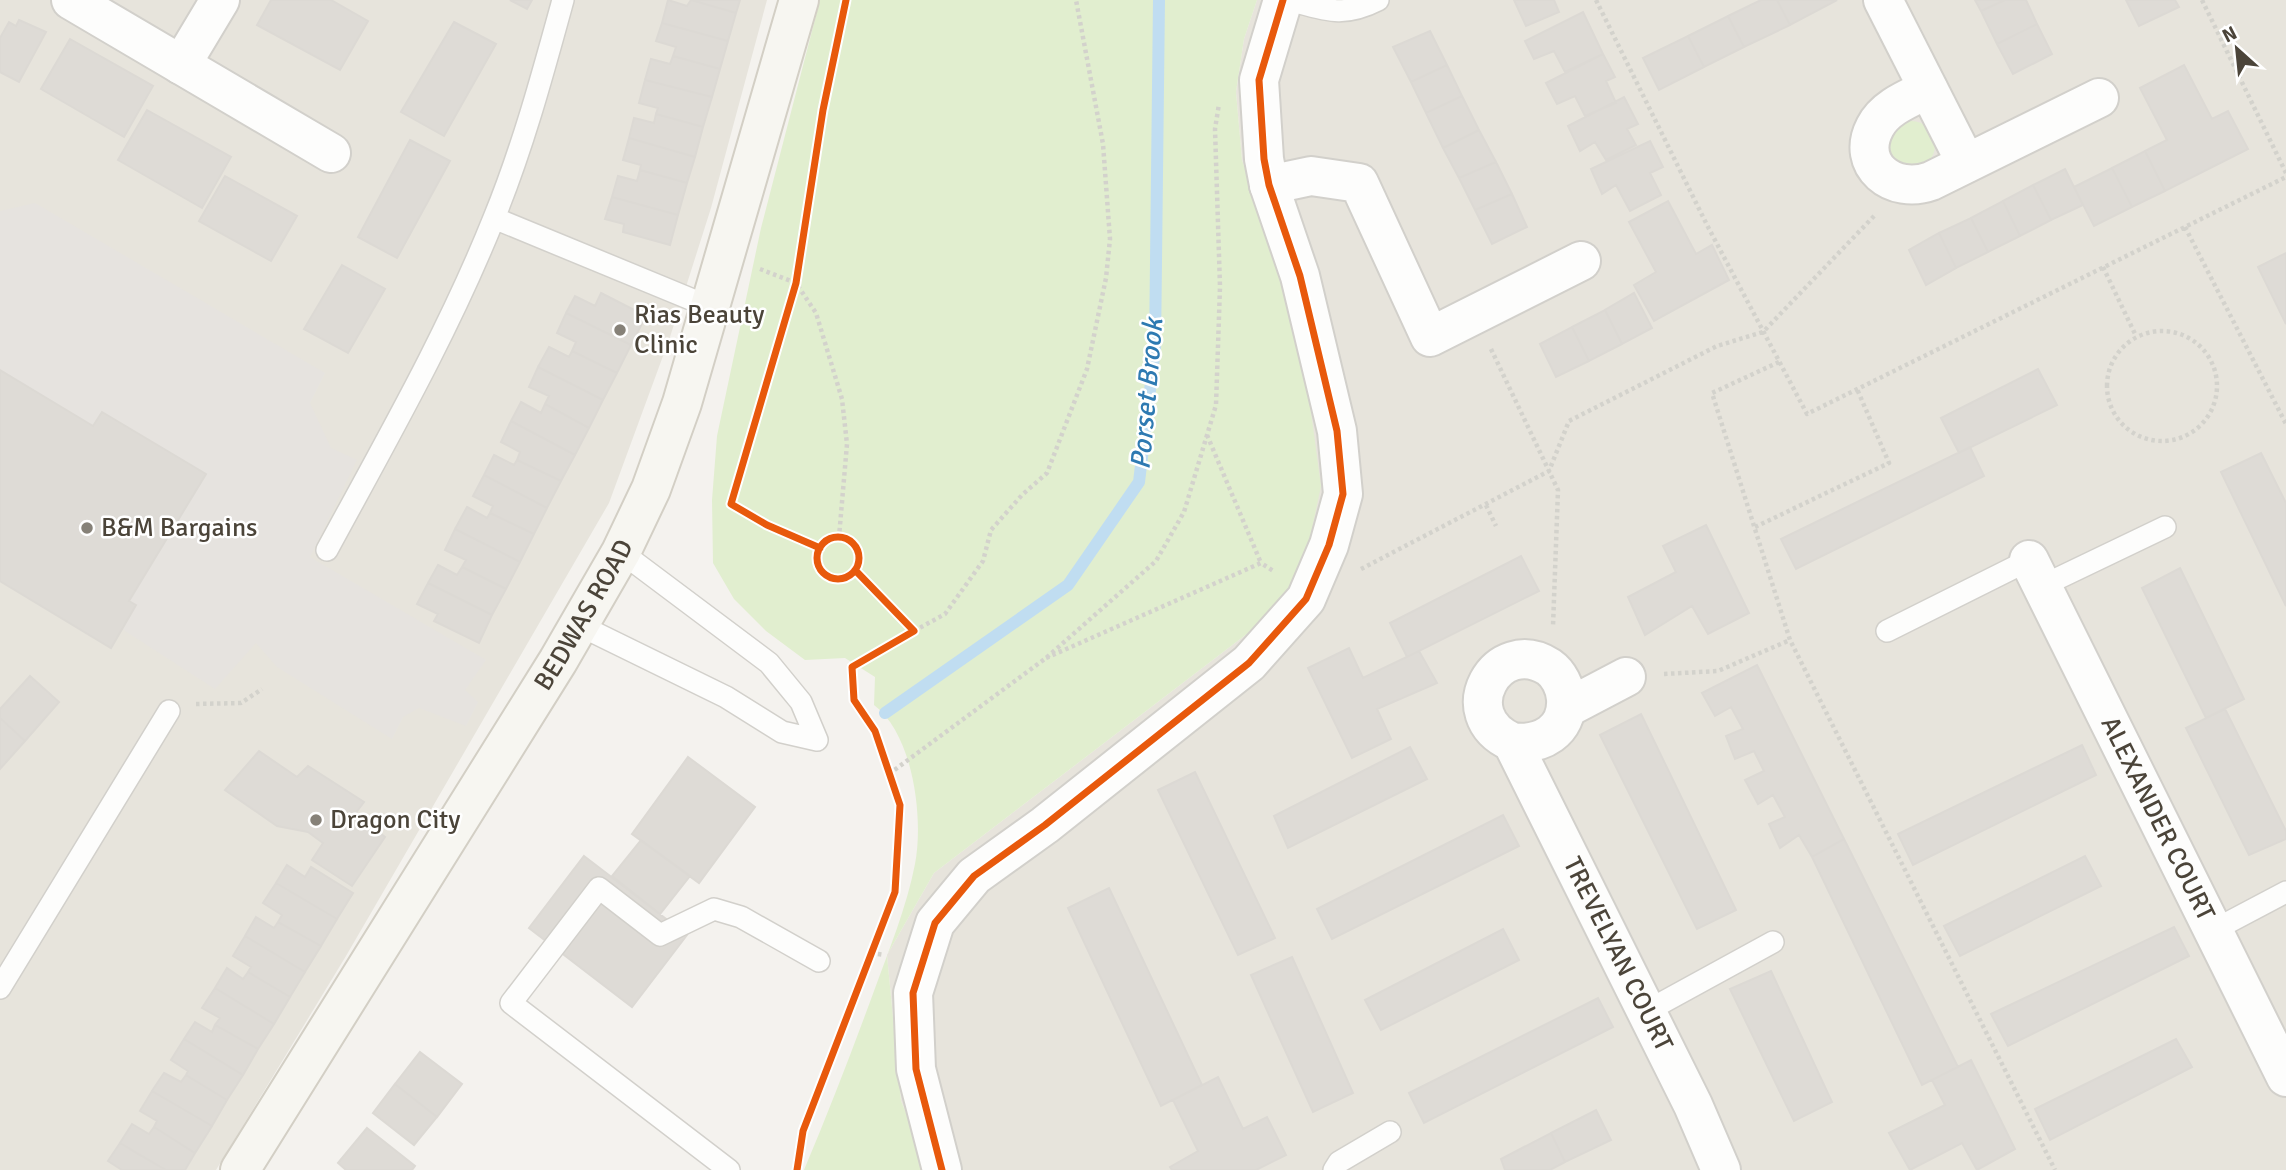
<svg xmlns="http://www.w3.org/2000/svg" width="2286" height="1170" font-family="Signika,sans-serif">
<rect width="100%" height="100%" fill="#f4f2ee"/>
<path fill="#e7e4dc" d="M0 0H767L711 208 670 337 609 503 346 956 216 1170H0Z
M1257 0H2286V1170H930L901 1101 887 955 934 873 1277 611 1278 265 1242 160 1236 92 1244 39Z"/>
<path fill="#e1eecf" d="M820 0H1257L1244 39 1236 92 1242 160 1278 265 1307 383 1321 486 1304 567 1277 611 934 873 887 955 901 1101 930 1170H804C829 1111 852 1051 874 991 889 950 907 906 915 864 924 818 913 734 874 705L875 677 845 658 805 660 766 631 734 599 713 563 712 500 717 436 761 228Z
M1887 145a24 24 0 1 1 48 0a24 24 0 1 1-48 0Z"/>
<path fill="#e6e3df" d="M35 203 325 373 310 403 331 448 357 460 310 557 486 660 465 690 478 702 466 726 419 708 403 717 392 739 277 667 256 643 215 689 122 629 136 606 129 601 206 474 103 412 93 426 0 370V211Z"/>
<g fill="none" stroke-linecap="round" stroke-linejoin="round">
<path stroke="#c0ddf1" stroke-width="12" d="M885 713 1068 585 1139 482 1155 349 1159 0"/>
</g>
<path fill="#dedbd6" stroke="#dcd9d4" stroke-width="2" d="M271 0H331L368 21 340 70 257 25Z
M510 0H532L527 9Z
M668 0 687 6 691 0 736 13 728 41 662 23Z
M691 0H740L736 13Z
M1514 0H1554L1559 12 1526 26Z
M1761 0H1777L1790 25 1744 47 1728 16Z
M1777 0H1837L1790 25Z
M1975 0H2005L1981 11Z
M2005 0H2026L2037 24 1997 44 1981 11Z
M2126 0H2175L2179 7 2139 26Z
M1583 12 1603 54 1565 72 1554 51 1534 59 1525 41Z
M1728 16 1744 47 1704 67 1688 36Z
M19 20 46 32 19 82 0 72V38L9 22 16 26Z
M454 22 496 44 444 136 401 112Z
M662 23 728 41 720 69 673 56 676 47 656 41Z
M2037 24 2052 54 2013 74 1997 44Z
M1430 31 1447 65 1411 82 1393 47Z
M1688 36 1704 67 1659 90 1643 58Z
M70 39 153 86 124 137 41 89Z
M1603 54 1615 77 1606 81 1616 103 1585 116 1575 96 1557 104 1546 83Z
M673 56 720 69 712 97 645 80 651 59 670 64Z
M1447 65 1462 96 1426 113 1411 82Z
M2184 65 2212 119 2228 111 2248 149 2165 191 2145 151 2167 140 2140 88Z
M645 80 712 97 703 127 656 114 658 108 639 103Z
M1462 96 1479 130 1443 148 1426 113Z
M1624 97 1638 124 1627 129 1636 145 1606 160 1595 142 1580 151 1568 126Z
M147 110 231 157 202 208 118 160Z
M656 114 703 127 695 157 629 138 634 118 654 123Z
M1479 130 1496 162 1459 178 1443 148Z
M629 138 695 157 687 183 640 170 641 165 623 160Z
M410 140 450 161 397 258 358 237Z
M1650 141 1663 167 1650 173 1661 195 1630 211 1616 185 1602 194 1591 169Z
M2145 151 2165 191 2132 207 2112 168Z
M1496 162 1512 194 1475 210 1459 178Z
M2112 168 2132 207 2094 226 2074 187Z
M2065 169 2083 205 2051 220 2033 185Z
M640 170 687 183 678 215 612 197 618 176 637 181Z
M225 176 297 216 271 261 199 221Z
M2033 185 2051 220 2020 236 2003 201Z
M1512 194 1527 227 1492 244 1475 210Z
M612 197 678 215 670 245 623 232 624 224 605 219Z
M1668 201 1696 254 1712 245 1729 280 1654 321 1634 285 1656 272 1629 222Z
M2003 201 2020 236 1988 252 1971 218Z
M1971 218 1988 252 1956 268 1939 233Z
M1939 233 1956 268 1926 285 1909 250Z
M2286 253V324L2258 267Z
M342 265 385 289 348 353 304 329Z
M601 293 646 316 631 345 566 313 575 296 595 306Z
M1634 293 1652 328 1622 344 1605 310Z
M1605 310 1622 344 1589 361 1572 327Z
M566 313 631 345 617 373 572 351 576 342 557 333Z
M1572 327 1589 361 1556 377 1540 344Z
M549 347 569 357 572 351 617 373 603 400 538 367Z
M538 367 603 400 589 428 545 404 549 396 529 387Z
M2038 369 2057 405 1959 453 1941 418Z
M0 370 93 426 102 412 206 474 129 601 136 605 111 648 0 581Z
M521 402 541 413 545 404 589 428 575 455 511 421Z
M511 421 575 455 561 481 517 460 520 452 501 442Z
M1970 447 1984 476 1796 569 1781 539Z
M2261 453 2286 503V606L2221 472Z
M494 455 514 465 517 460 561 481 547 508 484 475Z
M484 475 547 508 534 534 490 513 493 506 473 496Z
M467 507 487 518 490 513 534 534 520 562 455 529Z
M1706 525 1749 613 1708 634 1692 606 1645 635 1628 597 1676 572 1663 546Z
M455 529 520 562 506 589 462 567 466 560 445 550Z
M1521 556 1539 591 1407 657 1390 623Z
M438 565 457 575 462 567 506 589 492 615 428 583Z
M2180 568 2244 699 2206 718 2142 588Z
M428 583 492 615 479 643 434 621 438 614 417 604Z
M1349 648 1363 678 1419 651 1437 683 1377 709 1391 739 1352 758 1308 668Z
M1757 665 1844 839 1812 857 1799 835 1780 848 1769 824 1785 817 1773 795 1758 804 1745 780 1764 771 1754 751 1735 759 1726 736 1743 729 1731 707 1715 716 1702 693Z
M30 676 59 702 25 741 0 718V709Z
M2225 709 2286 831V839L2249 855 2186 728Z
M1641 714 1736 910 1697 929 1600 735Z
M0 718 25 741 0 769Z
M2082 745 2096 775 1913 865 1898 834Z
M1410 747 1427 779 1288 848 1274 816Z
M259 751 297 777 308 766 364 802 355 814 385 837 352 886 312 860 323 843 308 832 277 826 225 790Z
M688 757 755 807 699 883 632 834Z
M1195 772 1275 938 1238 955 1158 790Z
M1503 815 1519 846 1332 939 1317 909Z
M1844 839 1958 1067 1922 1085 1812 857Z
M641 840 690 876 660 914 612 876Z
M584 856 687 935 632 1007 529 928Z
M2085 856 2101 886 1960 956 1944 926Z
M287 865 305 877 311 867 353 893 337 919 276 883Z
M276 883 337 919 321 946 278 922 282 915 263 903Z
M1109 888 1202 1085 1161 1106 1068 908Z
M256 917 274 928 278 922 321 946 305 972 245 936Z
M2174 927 2189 956 2008 1046 1991 1014Z
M1503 929 1519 960 1381 1030 1365 1000Z
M245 936 305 972 290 997 248 972 251 967 233 956Z
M1292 957 1353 1093 1313 1112 1251 975Z
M227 968 243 979 248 972 290 997 274 1024 215 988Z
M1771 971 1832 1102 1794 1121 1730 989Z
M215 988 274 1024 258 1049 215 1025 220 1018 202 1008Z
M1598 998 1613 1027 1424 1123 1409 1093Z
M195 1022 212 1032 215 1025 258 1049 243 1075 184 1039Z
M184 1039 243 1075 227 1100 186 1075 188 1071 171 1060Z
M2176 1039 2192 1067 2050 1140 2035 1109Z
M420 1052 462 1084 437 1117 395 1084Z
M1971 1060 2015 1149 1977 1170 1962 1143 1910 1170 1889 1133 1945 1105 1932 1080Z
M164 1073 181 1082 186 1075 227 1100 212 1126 152 1091Z
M1218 1077 1243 1129 1267 1117 1286 1155 1256 1170H1172L1170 1167 1198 1151 1173 1100Z
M395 1084 437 1117 414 1145 373 1113Z
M152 1091 212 1126 195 1153 154 1127 157 1121 140 1111Z
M1596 1110 1611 1140 1565 1162 1551 1133Z
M132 1124 149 1134 154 1127 195 1153 185 1170H166L120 1143Z
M367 1128 415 1166 412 1170H346L338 1163Z
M1551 1133 1565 1162 1550 1170H1505L1501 1159Z
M120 1143 138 1154 166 1170H122L108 1161Z"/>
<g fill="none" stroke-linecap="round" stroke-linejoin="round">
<g stroke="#d2d0cb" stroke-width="24">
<path id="service" d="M1289 0C1326 10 1343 18 1378 0
M494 218 710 307
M327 550C386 441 448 333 494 218 523 147 543 73 563 0
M621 552 769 663 801 702 817 740
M2042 586 2165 527
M579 625 726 697 782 732 817 740
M1887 631 2029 560
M2214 930 2286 892
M0 988 169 711
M1647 1011 1773 942
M729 1170 511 1003 599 888 660 935 714 909 741 917 819 961
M1334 1170 1339 1162 1390 1132"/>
</g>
<g stroke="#d2d0cb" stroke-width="42">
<g id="minor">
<path d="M71 0 331 153"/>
<path d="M1883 0 1966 163"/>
<path d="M181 65 220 0"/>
<path d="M1928 89C1910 98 1885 107 1875 127 1855 165 1893 195 1931 181L2099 98"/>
<path d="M1269 185 1311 176 1359 183 1430 337 1581 261"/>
<path id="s1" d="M2029 560 2286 1077"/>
<path d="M1567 708 1626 677"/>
<path id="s2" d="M1512 742C1541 746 1568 731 1566 699 1565 687 1559 674 1549 667 1497 634 1451 715 1512 742L1693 1105 1721 1170"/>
<path d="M942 1170 916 1069 913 993 935 923 974 876 1045 825 1249 663 1306 599 1329 545 1343 494 1337 431 1300 276 1269 185 1264 159 1259 80 1283 0"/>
</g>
</g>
<g stroke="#d3cfc5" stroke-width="42">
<g id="secondary">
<path id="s3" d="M240 1170 558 661 621 552 651 489 682 403 799 0"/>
</g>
</g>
<path stroke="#d3d2cc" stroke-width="4.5" stroke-dasharray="3.5 3.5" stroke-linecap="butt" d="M1596 0 1707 225 1807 414 2286 177
M2202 0 2286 173
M2185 227 2286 424
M2103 267 2136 336
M760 269 796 283 816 313 842 399 847 444 839 537
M2107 386a55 55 0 1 1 110 0a55 55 0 1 1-110 0Z
M1491 349 1558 490 1553 626
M1779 362 1712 393 1790 640 2055 1170
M1207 435 1261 563
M1486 505 1496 526
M1755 527 1889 463 1857 389
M1361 569 1549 471 1569 421 1717 346 1763 332 1875 215
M914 631 945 614 983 561 991 530 1022 495 1047 473 1087 369 1106 278 1110 239 1103 144 1076 0
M1046 658 1261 563 1275 572
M1664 674 1718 671 1790 640
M196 704 241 703 262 689
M889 774 1046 658 1156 561 1184 512 1216 405 1220 287 1215 129 1219 104
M871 953 884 955"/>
<use href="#service" stroke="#fdfdfc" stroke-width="21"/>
<use href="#minor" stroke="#fdfdfc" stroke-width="38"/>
<use href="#secondary" stroke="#f7f6f1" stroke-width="38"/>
<g stroke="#fff" stroke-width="11">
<path id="cycleway" d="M817 558a21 21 0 1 1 42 0a21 21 0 1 1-42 0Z
M820 548 767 525 731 504 796 283 823 110 846 0
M797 1170 803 1131 895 892 900 805 875 731 854 700 852 667 914 631 855 570
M942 1170 916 1069 913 993 935 923 974 876 1045 825 1249 663 1306 599 1329 545 1343 494 1337 431 1300 276 1269 185 1264 159 1259 80 1283 0"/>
</g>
<use href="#cycleway" stroke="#e8590c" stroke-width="7"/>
</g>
<g fill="#868178" stroke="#fff" stroke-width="2.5">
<circle cx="620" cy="330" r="7"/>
<circle cx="87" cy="528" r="7"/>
<circle cx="316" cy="820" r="7"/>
</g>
<g text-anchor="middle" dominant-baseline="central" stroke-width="5" stroke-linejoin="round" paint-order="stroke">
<g font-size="26" fill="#4b4439" stroke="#fff" text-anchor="start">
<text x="634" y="315">Rias Beauty<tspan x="634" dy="30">Clinic</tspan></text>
<text x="101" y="528">B&amp;M Bargains</text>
<text x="330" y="820">Dragon City</text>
</g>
<g font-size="26" fill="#4b4439" stroke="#fff">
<text stroke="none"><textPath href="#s3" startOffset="653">BEDWAS ROAD</textPath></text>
<text stroke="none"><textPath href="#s1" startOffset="289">ALEXANDER COURT</textPath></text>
<text stroke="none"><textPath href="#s2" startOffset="499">TREVELYAN COURT</textPath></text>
</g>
<g font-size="28" font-style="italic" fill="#2e7ab2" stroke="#fff">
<text transform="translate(1147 394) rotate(-85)">Porset Brook</text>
</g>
</g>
<g transform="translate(2237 49) rotate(333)" stroke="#ffffff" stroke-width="5" paint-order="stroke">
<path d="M0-5L12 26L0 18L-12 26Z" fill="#4b4439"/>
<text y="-10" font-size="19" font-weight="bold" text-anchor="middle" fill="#4b4439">N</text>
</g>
</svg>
